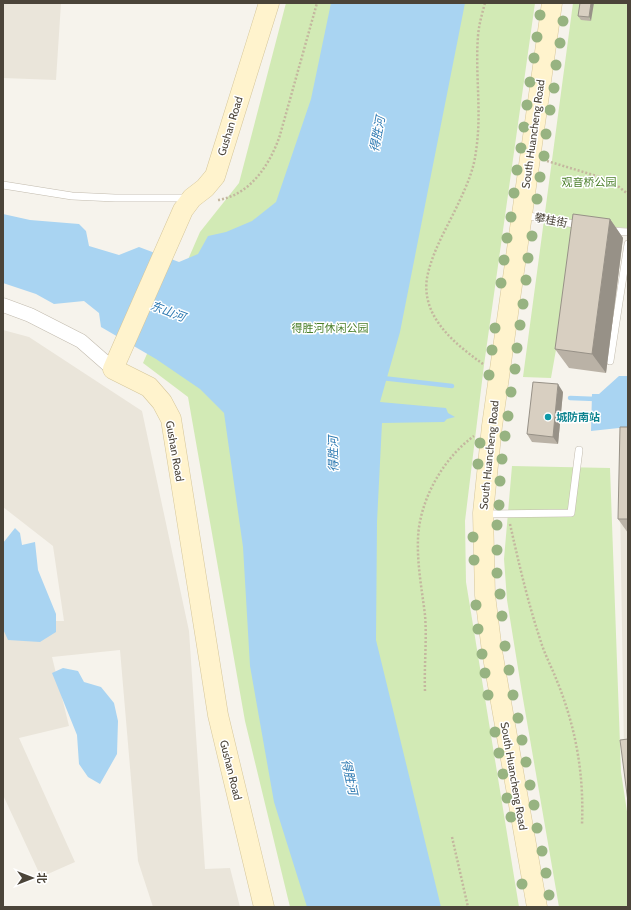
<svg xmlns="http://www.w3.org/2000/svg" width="631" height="910" font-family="Cabin,'Noto Sans SC',sans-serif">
<rect width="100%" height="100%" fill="#f6f3ec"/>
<path fill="#eae5da" d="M3 3H61L56 80 3 78Z
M3 330 29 337 142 411 189 631 205 869 230 868 240 907H153L138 861 120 650 52 657 69 726 19 738 75 862 41 877 3 795V621H64L53 546 3 507Z
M628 440V775L624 753 619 441Z"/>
<path fill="#d2eab5" d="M286 3H535L484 365 465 521 466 582 519 907H290L245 721 188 397 143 363 200 232 239 183Z
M573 3H628V228L599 226 579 220 551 378 523 377Z
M512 466 610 468 621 772 628 818V907H559L522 693 507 600 504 559Z"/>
<path fill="#a9d4f2" d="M331 3H465L400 332 380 402 446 408 448 413 455 417 447 419 444 422 382 423 377 522 376 640 441 907H307L274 802 250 666 243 547 224 413 200 389 156 359 101 327 99 313 84 301 54 304 36 294 3 283V214L30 220 79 224 86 231 89 246 119 255 139 247 179 262 198 254 208 236 226 232 252 221 276 202 311 99Z
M619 376H628V427L591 431 592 394H599Z
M15 528 20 533 22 545 35 542 38 570 56 614V632L40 642 8 640 3 629V543Z
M63 668 78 671 84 682 101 687 114 703 118 721 117 754 100 784 88 777 79 764 77 735 52 673Z"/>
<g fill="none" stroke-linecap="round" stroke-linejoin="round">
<path stroke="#a9d4f2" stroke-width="4.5" d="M382 378 452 386
M570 398 596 399"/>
<g stroke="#c2bbae" stroke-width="8">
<path id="lane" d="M3 185 72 196 115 198H188
M523 215 580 225
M610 231 628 232
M610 361 628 244
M485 514 571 513 579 450"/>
</g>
<g stroke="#c2bbae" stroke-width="15">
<path id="street" d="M3 305 30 315 81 341 113 369"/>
</g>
<g stroke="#d6c79b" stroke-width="21">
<path id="secondary" d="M264 907 218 715 171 419 162 402 149 387 113 369 183 210 192 198 205 188 215 176 269 3
M537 907 492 651 485 595 483 513 492 426 552 3"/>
</g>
<path stroke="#c4b79f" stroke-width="2.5" stroke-dasharray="2 2" stroke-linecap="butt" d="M547 161 610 180 628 194
M218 200C250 195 270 165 280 135L317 3
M483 364C455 344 421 317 427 278 432 251 448 226 459 202 467 185 474 169 476 151 482 113 475 74 478 36 479 24 482 14 485 3
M510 524C519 564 528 603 541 642 545 655 552 668 557 681 576 728 584 774 582 824
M425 691C424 666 427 640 425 615 422 590 417 565 418 539 419 501 443 458 474 436
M452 837 468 907"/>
<use href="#lane" stroke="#fff" stroke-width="7"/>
<use href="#street" stroke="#fff" stroke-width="14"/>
<use href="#secondary" stroke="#fff3cd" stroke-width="20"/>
</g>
<g fill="#97b381">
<circle cx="540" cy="15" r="5.5"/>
<circle cx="563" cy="21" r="5.5"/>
<circle cx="537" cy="37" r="5.5"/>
<circle cx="560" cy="43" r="5.5"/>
<circle cx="534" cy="58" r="5.5"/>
<circle cx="556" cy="65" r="5.5"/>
<circle cx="530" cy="82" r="5.5"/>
<circle cx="554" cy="88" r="5.5"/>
<circle cx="527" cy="105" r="5.5"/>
<circle cx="550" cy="110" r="5.5"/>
<circle cx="524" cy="127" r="5.5"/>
<circle cx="546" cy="134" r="5.5"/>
<circle cx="521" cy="148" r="5.5"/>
<circle cx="544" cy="156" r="5.5"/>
<circle cx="517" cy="170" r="5.5"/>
<circle cx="540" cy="177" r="5.5"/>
<circle cx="514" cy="193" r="5.5"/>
<circle cx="537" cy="199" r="5.5"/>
<circle cx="511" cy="217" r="5.5"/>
<circle cx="532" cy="236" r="5.5"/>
<circle cx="507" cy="238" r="5.5"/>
<circle cx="528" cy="258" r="5.5"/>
<circle cx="504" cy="260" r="5.5"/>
<circle cx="526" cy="280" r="5.5"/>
<circle cx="501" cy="283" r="5.5"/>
<circle cx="523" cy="304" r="5.5"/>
<circle cx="520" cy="325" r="5.5"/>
<circle cx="495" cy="328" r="5.5"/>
<circle cx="517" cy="348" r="5.5"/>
<circle cx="492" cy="350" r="5.5"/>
<circle cx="515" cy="369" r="5.5"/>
<circle cx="489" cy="375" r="5.5"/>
<circle cx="511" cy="392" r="5.5"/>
<circle cx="508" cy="416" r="5.5"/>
<circle cx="505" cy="436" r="5.5"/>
<circle cx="480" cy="443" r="5.5"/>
<circle cx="502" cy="459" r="5.5"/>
<circle cx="478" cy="464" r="5.5"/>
<circle cx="500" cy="481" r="5.5"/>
<circle cx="499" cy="505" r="5.5"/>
<circle cx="497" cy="525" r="5.5"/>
<circle cx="473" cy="537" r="5.5"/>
<circle cx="497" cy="550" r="5.5"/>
<circle cx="474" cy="560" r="5.5"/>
<circle cx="497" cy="573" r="5.5"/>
<circle cx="500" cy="594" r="5.5"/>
<circle cx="476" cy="605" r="5.5"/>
<circle cx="502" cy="616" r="5.5"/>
<circle cx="478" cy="629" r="5.5"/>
<circle cx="505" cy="646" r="5.5"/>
<circle cx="482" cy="654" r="5.5"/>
<circle cx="509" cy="670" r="5.5"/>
<circle cx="485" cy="673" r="5.5"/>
<circle cx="488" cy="695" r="5.5"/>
<circle cx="513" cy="695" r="5.5"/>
<circle cx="518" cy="718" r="5.5"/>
<circle cx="495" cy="732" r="5.5"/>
<circle cx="522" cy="740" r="5.5"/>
<circle cx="499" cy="753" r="5.5"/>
<circle cx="526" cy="762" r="5.5"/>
<circle cx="503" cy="774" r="5.5"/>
<circle cx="530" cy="785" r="5.5"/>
<circle cx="507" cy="798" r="5.5"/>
<circle cx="534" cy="805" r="5.5"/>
<circle cx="511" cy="817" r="5.5"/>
<circle cx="537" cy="828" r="5.5"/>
<circle cx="542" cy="851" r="5.5"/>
<circle cx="546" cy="873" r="5.5"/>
<circle cx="522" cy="884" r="5.5"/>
<circle cx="549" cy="895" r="5.5"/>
</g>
<path fill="#bab2a6" d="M580 3 591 21 581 20 578 16Z
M610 219 623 238 606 373 569 368 555 349Z
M563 392 558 444 532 442 527 434Z
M628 427V533L618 519Z"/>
<path fill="#979187" d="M591 3H594L591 21 589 17Z
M610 219 623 238 606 373 592 354Z
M558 384 563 392 558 444 553 437Z"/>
<path fill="#d8cfc1" stroke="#979187" d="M580 3H591L589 17 578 16Z
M573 214 610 219 592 354 555 349Z
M533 382 558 384 553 437 527 434Z
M620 427H628V519H618Z
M628 739V802L620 740Z"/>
<circle fill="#0f9aa8" stroke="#fff" stroke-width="1.5" cx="548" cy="417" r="4"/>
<g text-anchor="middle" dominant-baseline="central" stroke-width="3" stroke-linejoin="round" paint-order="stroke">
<g font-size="11" fill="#4b4439" stroke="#fff">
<text transform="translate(230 126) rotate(-73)">Gushan Road</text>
<text transform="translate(533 134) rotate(-82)">South Huancheng Road</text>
<text transform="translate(551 220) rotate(11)">攀桂街</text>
<text transform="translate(175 451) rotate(80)">Gushan Road</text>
<text transform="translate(489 455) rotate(-84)">South Huancheng Road</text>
<text transform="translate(231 770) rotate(76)">Gushan Road</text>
<text transform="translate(514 776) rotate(80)">South Huancheng Road</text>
</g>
<g font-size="11" fill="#4a7f2a" stroke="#fff">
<text x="589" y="182">观音桥公园</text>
<text x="330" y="328">得胜河休闲公园</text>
</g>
<g font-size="11" font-weight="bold" fill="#0d838f" stroke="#fff" text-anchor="start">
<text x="556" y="417">城防南站</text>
</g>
<g font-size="12" font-style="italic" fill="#2e7ab2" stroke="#fff">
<text transform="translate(377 134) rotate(-79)">得胜河</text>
<text transform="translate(168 311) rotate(21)">东山河</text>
<text transform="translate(333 454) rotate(-91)">得胜河</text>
<text transform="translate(350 777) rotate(78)">得胜河</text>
</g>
</g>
<rect width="631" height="910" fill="none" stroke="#4b4439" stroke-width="8"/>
<g transform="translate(32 878) rotate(90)" stroke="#ffffff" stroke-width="3" paint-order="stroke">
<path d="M0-3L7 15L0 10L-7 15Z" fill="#4b4439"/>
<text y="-6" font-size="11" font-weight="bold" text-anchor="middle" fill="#4b4439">北</text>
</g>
</svg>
